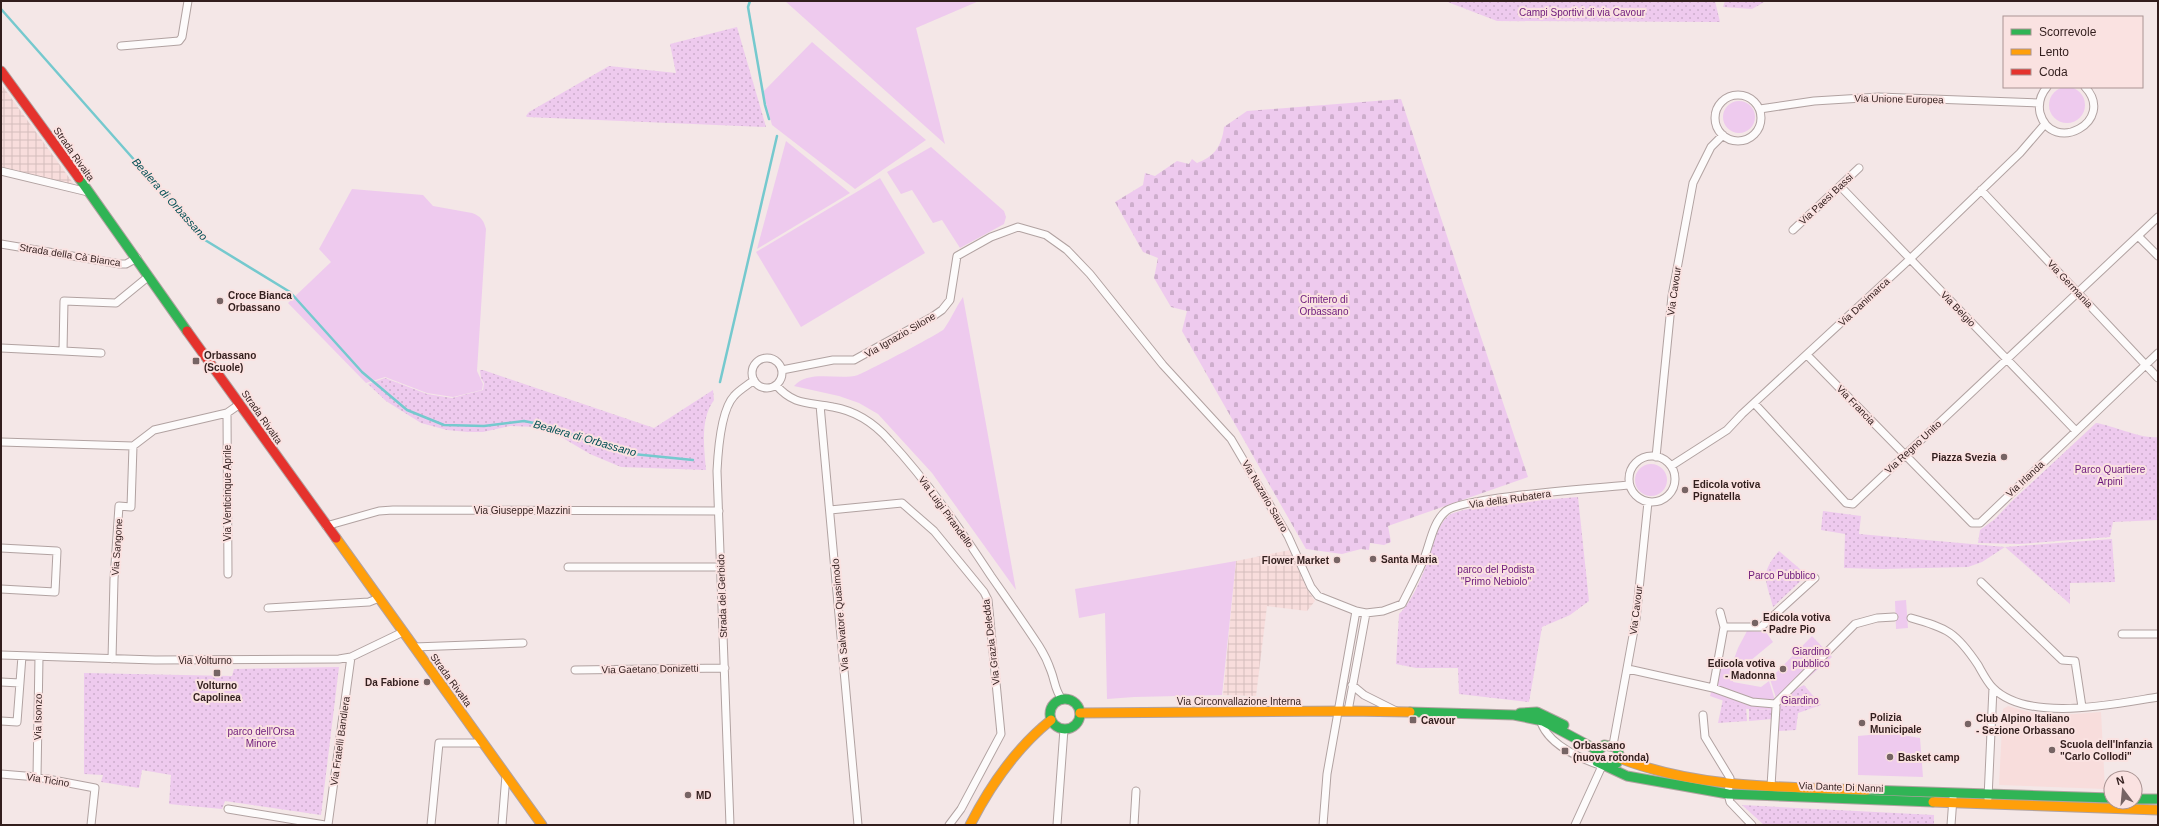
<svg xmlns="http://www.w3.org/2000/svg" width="2159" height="826" font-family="Helvetica,sans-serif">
<defs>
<pattern id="industrial-grid" width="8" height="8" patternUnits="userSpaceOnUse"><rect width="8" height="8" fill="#f8dddc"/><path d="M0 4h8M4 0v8" fill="none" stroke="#d5bdbc"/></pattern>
<pattern id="cemetery-stones" width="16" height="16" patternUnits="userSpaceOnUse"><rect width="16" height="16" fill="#eecaee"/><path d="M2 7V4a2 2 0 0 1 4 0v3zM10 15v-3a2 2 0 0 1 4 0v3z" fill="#cdadcc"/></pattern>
<pattern id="park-dots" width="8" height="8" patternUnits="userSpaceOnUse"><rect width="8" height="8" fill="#eecaee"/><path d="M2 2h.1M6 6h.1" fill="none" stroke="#cdadcc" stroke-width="1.8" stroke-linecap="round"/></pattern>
</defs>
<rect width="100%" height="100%" fill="#f4e7e7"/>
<path fill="#f8dddc" d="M2008 706 2037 714 2061 715 2101 712 2105 789 1999 785 2003 709Z"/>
<path fill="url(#industrial-grid)" d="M1 84 81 194 1 175Z
M1290 550 1307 589 1315 601 1307 611 1267 606 1256 696 1223 695 1236 561Z"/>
<path fill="#eecaee" d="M785 1H979L916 28 945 144Z
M812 42 926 140 855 189 772 125 763 92Z
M2049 105a18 18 0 1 1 36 0a18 18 0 1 1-36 0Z
M1723 117a16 16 0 1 1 32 0a16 16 0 1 1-32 0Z
M786 141 850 193 757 249Z
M931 147 1004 211 1006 217 1004 224 960 248 942 220 933 223 912 190 901 194 887 172Z
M880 178 925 253 801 327 756 252Z
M352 189 423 195 433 206 472 213C481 216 484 221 486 229L477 371 483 384 482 390 453 397 427 393 385 377 366 383 288 303 331 262 319 249Z
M963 297 1016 590 932 473 878 414 859 403 839 396 794 386C809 369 839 381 858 375 866 372 941 333 944 329 951 319 956 307 963 297Z
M1635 480a16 16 0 1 1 32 0a16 16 0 1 1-32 0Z
M1236 561 1222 695 1134 697 1107 699 1105 613 1079 618 1075 589Z
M1906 600 1908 628 1896 629 1895 601Z
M1747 631 1766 632 1773 642 1750 661 1734 659 1738 648Z
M1812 636 1832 657 1778 704 1770 679Z
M1720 658 1737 661 1733 682 1761 687 1769 681 1778 710 1747 709 1710 696Z
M1891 733 1920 738 1923 777 1858 775V736Z"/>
<path fill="url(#cemetery-stones)" d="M1401 99 1528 477 1388 526 1391 542 1384 545 1370 543 1369 550 1361 549 1342 554 1306 549 1182 331 1187 311 1171 307 1154 278 1158 258 1143 252 1115 202 1143 185 1145 173 1155 176 1177 161 1189 164 1192 159 1197 163C1214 157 1222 146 1224 127L1247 111Z"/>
<path fill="url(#park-dots)" d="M1445 1H1715L1720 22 1497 21Z
M1725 1H1766L1752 9 1723 7Z
M737 27 766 127 527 117 526 116 529 112 609 66 676 73 670 44Z
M480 370H483L654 428 713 390 714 400C700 419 704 447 706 470L621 467 590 454 551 431 537 427 510 426 483 432H468L447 430 421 423 386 401 368 384 385 378 427 394 452 398 483 390 484 383 481 378Z
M2096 423C2115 426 2141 439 2158 437V520L2113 522 2110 537 2020 544 1978 543 1980 530 1995 519 2011 502Z
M1578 497 1589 601 1570 615 1542 627 1529 702 1459 694 1458 668H1416L1396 664 1399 614C1412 603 1424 572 1430 555 1434 542 1438 525 1448 516 1460 505 1557 499 1578 497Z
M1823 511 1861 516 1859 534 2005 547 2112 539 2115 582 2070 583V604L2005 547 1982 562 1968 567 1882 569 1844 568 1845 534 1821 530Z
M1779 551 1807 575 1773 607C1766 580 1759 574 1779 551Z
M339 667 321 815 225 801 222 809 169 804 171 775 142 770 139 788 101 782 103 775 84 774V673L232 676 234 669Z
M1804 685 1821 705 1798 713 1796 730 1779 731 1778 705 1792 691Z
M1723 699 1746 707 1747 721 1718 723Z
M1749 709 1772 710 1773 719 1749 721Z
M1742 805 1934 815V825H1764Z"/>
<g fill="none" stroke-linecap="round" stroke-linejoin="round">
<path stroke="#75c9ce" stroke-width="2.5" d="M750 1 748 7 765 105 769 119
M1 9 205 240 290 292 362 372 407 410 444 425 484 426 524 421 554 427 588 441 633 454 693 460
M720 382 777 136"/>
<g stroke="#b1a2a1" stroke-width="9">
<path id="street" d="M121 46 179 41 182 37 188 1
M2047 87C2041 94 2038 103 2040 113 2052 156 2117 121 2085 87
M1715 118a23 23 0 1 1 46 0a23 23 0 1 1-46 0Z
M1760 109 1814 101 1879 97 2039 103
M1 171 88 192
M1840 186 2076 431
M1981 190 2158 378
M1793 230 1859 168
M2139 237 2158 256
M1 244 120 264H126L137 258
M1 348 63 351
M101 353 63 351 64 301 116 303 149 276
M1807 355 1972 523H1980L2158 353
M752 373a15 15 0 1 1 30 0a15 15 0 1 1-30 0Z
M782 370 833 360H854L932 317 942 310 950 300 957 256 991 237 1018 227 1046 235 1067 250 1090 274 1163 365 1231 439 1288 536 1311 587 1318 596 1356 611 1366 613 1383 611 1402 604C1409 590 1417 575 1423 561 1430 545 1432 523 1446 511 1462 497 1599 488 1629 485
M776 385C794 406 809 402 833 407 856 411 874 423 889 440 928 482 960 529 991 576 1007 599 1024 623 1039 646 1044 654 1048 662 1051 671 1055 681 1055 691 1062 699
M1754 403 1846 503 1853 504 2158 217
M820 405 858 825
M227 413 228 574
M1 442 133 446 154 430 227 413 240 404
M1629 479a23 23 0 1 1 46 0a23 23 0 1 1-46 0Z
M1656 457 1672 296 1693 183 1711 147 1723 135
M1671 466 1727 430 1742 414 1910 259 2020 153 2045 124
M830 510 902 503 934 531 984 592 988 600 1001 734 961 809 949 825
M326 526 379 511 393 510 719 511
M1 548 57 551 55 592 1 589
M568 567H720
M1981 582 2062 660 2075 661 2082 707
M268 608 369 602 379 598
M1911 618C1947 628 1956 632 1978 665 1982 672 1987 682 1993 688 2028 723 2114 704 2158 697
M1724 627H1761L1815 578
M2122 634H2158
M414 647 523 643
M1 655 155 660 339 659 351 657 403 632
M112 659 114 579 119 506 131 507 133 446
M1628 669 1713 688 1752 702 1775 704 1855 624 1877 618 1894 617
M575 670 725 668
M1 682 20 683
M1352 685 1364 695 1396 711
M1713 688 1724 627 1720 612
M1348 711 1366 613
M1703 715 1705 737 1730 778 1728 794 1730 802 1752 825
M1540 719C1546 744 1579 758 1602 766L1575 825
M1 721 17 722 22 656
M1613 745 1636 619 1648 502
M1 774 37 777 95 788 91 825
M37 777 39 657
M1771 786 1776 707
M1988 798 1993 688
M228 809 325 825
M328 825 351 657
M431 825 439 743H483
M502 825 506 775
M730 825 717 471C718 451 721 410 734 396 739 390 748 385 754 380
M1057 825 1064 729
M1134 825 1136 791
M1323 825 1327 774 1356 611
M1951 825 1953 798"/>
</g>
<g stroke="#b1a2a1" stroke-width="11">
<path id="fast" d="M79 178 187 331
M1050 714a15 15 0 1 1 30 0a15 15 0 1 1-30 0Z
M1410 712 1514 715 1543 721 1597 750
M1520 713 1537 712 1564 725
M1611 767 1617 763 1619 754 1616 747 1604 745 1596 753 1597 762 1627 776 1728 794 1933 802
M1867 790 2111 798
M2135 799H2158"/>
</g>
<g stroke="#b1a2a1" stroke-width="11">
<path id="slow" d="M336 538 542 825
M1080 713 1348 711 1410 712
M1619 758C1698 789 1784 787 1867 790
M1933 802 2158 810
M970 825C990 786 1016 748 1051 720"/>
</g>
<g stroke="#b1a2a1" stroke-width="11">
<path id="jam" d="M1 71 79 178
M187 331 336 538"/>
</g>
<use href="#street" stroke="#fdfbfb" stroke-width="7"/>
<use href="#fast" stroke="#30b455" stroke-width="9"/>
<use href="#slow" stroke="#ff9f0a" stroke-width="9"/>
<use href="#jam" stroke="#e5322d" stroke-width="9"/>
</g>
<g fill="#766464" stroke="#fae2e1" stroke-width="1.5">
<circle cx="220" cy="301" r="4"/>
<rect x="192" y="357" width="8" height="8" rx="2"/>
<circle cx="2004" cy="457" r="4"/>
<circle cx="1685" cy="490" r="4"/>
<circle cx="1373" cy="559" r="4"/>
<circle cx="1337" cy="560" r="4"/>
<circle cx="1755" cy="623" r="4"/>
<circle cx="1783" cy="669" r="4"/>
<rect x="213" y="669" width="8" height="8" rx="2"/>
<circle cx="427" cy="682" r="4"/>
<rect x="1409" y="716" width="8" height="8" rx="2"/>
<circle cx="1862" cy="723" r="4"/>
<circle cx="1968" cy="724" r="4"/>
<circle cx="2052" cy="750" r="4"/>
<rect x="1561" y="747" width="8" height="8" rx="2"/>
<circle cx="1890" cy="757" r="4"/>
<circle cx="688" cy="795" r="4"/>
</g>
<g text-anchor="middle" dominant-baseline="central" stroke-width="4" stroke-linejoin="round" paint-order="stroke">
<g font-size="10" fill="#6c187a" stroke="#fae2e1">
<text x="1582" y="12">Campi Sportivi di via Cavour</text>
<text x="1324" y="299">Cimitero di<tspan x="1324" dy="12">Orbassano</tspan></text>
<text x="2110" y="469">Parco Quartiere<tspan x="2110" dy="12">Arpini</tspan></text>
<text x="1496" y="569">parco del Podista<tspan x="1496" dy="12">"Primo Nebiolo"</tspan></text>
<text x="1782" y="575">Parco Pubblico</text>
<text x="1811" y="651">Giardino<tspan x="1811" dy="12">pubblico</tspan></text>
<text x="1800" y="700">Giardino</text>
<text x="261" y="731">parco dell'Orsa<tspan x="261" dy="12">Minore</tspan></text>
</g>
<g font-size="10" fill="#321e1d" stroke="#fae2e1">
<text transform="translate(1899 99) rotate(1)">Via Unione Europea</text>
<text transform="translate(74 154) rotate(55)">Strada Rivalta</text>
<text transform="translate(1826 199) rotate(-43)">Via Paesi Bassi</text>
<text transform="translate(70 255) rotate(9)">Strada della Cà Bianca</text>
<text transform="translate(2070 284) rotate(47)">Via Germania</text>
<text transform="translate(1674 291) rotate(-82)">Via Cavour</text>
<text transform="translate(1864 302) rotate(-43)">Via Danimarca</text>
<text transform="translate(1958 309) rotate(46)">Via Belgio</text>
<text transform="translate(900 335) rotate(-30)">Via Ignazio Silone</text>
<text transform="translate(1856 405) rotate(46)">Via Francia</text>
<text transform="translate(262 417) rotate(55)">Strada Rivalta</text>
<text transform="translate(1913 447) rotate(-43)">Via Regno Unito</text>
<text transform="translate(2025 479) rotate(-43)">Via Irlanda</text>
<text transform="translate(227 493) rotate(-90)">Via Venticinque Aprile</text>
<text transform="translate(1265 496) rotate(60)">Via Nazario Sauro</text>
<text transform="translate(1510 499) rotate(-8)">Via della Rubatera</text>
<text x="522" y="510">Via Giuseppe Mazzini</text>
<text transform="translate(946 512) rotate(54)">Via Luigi Pirandello</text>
<text transform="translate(117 547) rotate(-86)">Via Sangone</text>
<text transform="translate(722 596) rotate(-92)">Strada del Gerbido</text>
<text transform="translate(1636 610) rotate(-83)">Via Cavour</text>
<text transform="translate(840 615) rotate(-95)">Via Salvatore Quasimodo</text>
<text transform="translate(991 642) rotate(-97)">Via Grazia Deledda</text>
<text x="205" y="660">Via Volturno</text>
<text transform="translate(650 669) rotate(-1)">Via Gaetano Donizetti</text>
<text transform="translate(451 680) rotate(54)">Strada Rivalta</text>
<text x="1239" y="701">Via Circonvallazione Interna</text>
<text transform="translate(38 717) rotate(-89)">Via Isonzo</text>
<text transform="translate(340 741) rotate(-82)">Via Fratelli Bandiera</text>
<text transform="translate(48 780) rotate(9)">Via Ticino</text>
<text transform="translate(1841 787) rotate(2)">Via Dante Di Nanni</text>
</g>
<g font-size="10" font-weight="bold" fill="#321e1d" stroke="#fae2e1" text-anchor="start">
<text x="228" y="295">Croce Bianca<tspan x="228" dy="12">Orbassano</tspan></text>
<text x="204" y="355">Orbassano<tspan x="204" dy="12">(Scuole)</tspan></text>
<text x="1996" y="457" text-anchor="end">Piazza Svezia</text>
<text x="1693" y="484">Edicola votiva<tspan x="1693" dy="12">Pignatella</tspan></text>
<text x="1381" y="559">Santa Maria</text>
<text x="1329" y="560" text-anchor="end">Flower Market</text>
<text x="1763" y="617">Edicola votiva<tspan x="1763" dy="12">- Padre Pio</tspan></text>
<text x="1775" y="663" text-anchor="end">Edicola votiva<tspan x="1775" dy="12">- Madonna</tspan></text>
<text x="419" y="682" text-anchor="end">Da Fabione</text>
<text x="217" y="685" text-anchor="middle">Volturno<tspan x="217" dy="12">Capolinea</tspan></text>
<text x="1870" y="717">Polizia<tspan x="1870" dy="12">Municipale</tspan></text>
<text x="1976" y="718">Club Alpino Italiano<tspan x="1976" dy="12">- Sezione Orbassano</tspan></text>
<text x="1421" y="720">Cavour</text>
<text x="2060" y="744">Scuola dell'Infanzia<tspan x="2060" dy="12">"Carlo Collodi"</tspan></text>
<text x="1573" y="745">Orbassano<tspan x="1573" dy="12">(nuova rotonda)</tspan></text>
<text x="1898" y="757">Basket camp</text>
<text x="696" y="795">MD</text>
</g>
<g font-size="11" font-style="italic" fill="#024f54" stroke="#fae2e1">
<text transform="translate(170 199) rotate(48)">Bealera di Orbassano</text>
<text transform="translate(585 438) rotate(16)">Bealera di Orbassano</text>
</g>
</g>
<rect width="2159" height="826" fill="none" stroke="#321e1d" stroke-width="4"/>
<rect x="2003" y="16" width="140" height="72" fill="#fae2e1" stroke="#aa9493"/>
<rect x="2011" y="29" width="20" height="6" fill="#30b455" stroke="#aa9493"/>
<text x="2039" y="36" font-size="12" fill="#321e1d">Scorrevole</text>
<rect x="2011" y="49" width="20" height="6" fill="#ff9f0a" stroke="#aa9493"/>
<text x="2039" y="56" font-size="12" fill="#321e1d">Lento</text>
<rect x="2011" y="69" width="20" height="6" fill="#e5322d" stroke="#aa9493"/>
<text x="2039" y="76" font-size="12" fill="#321e1d">Coda</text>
<g transform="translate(2123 790) rotate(344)"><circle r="19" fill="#fae2e1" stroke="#aa9493"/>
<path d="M0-3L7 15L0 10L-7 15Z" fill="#766464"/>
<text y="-6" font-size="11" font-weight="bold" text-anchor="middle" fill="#321e1d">N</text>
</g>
</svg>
